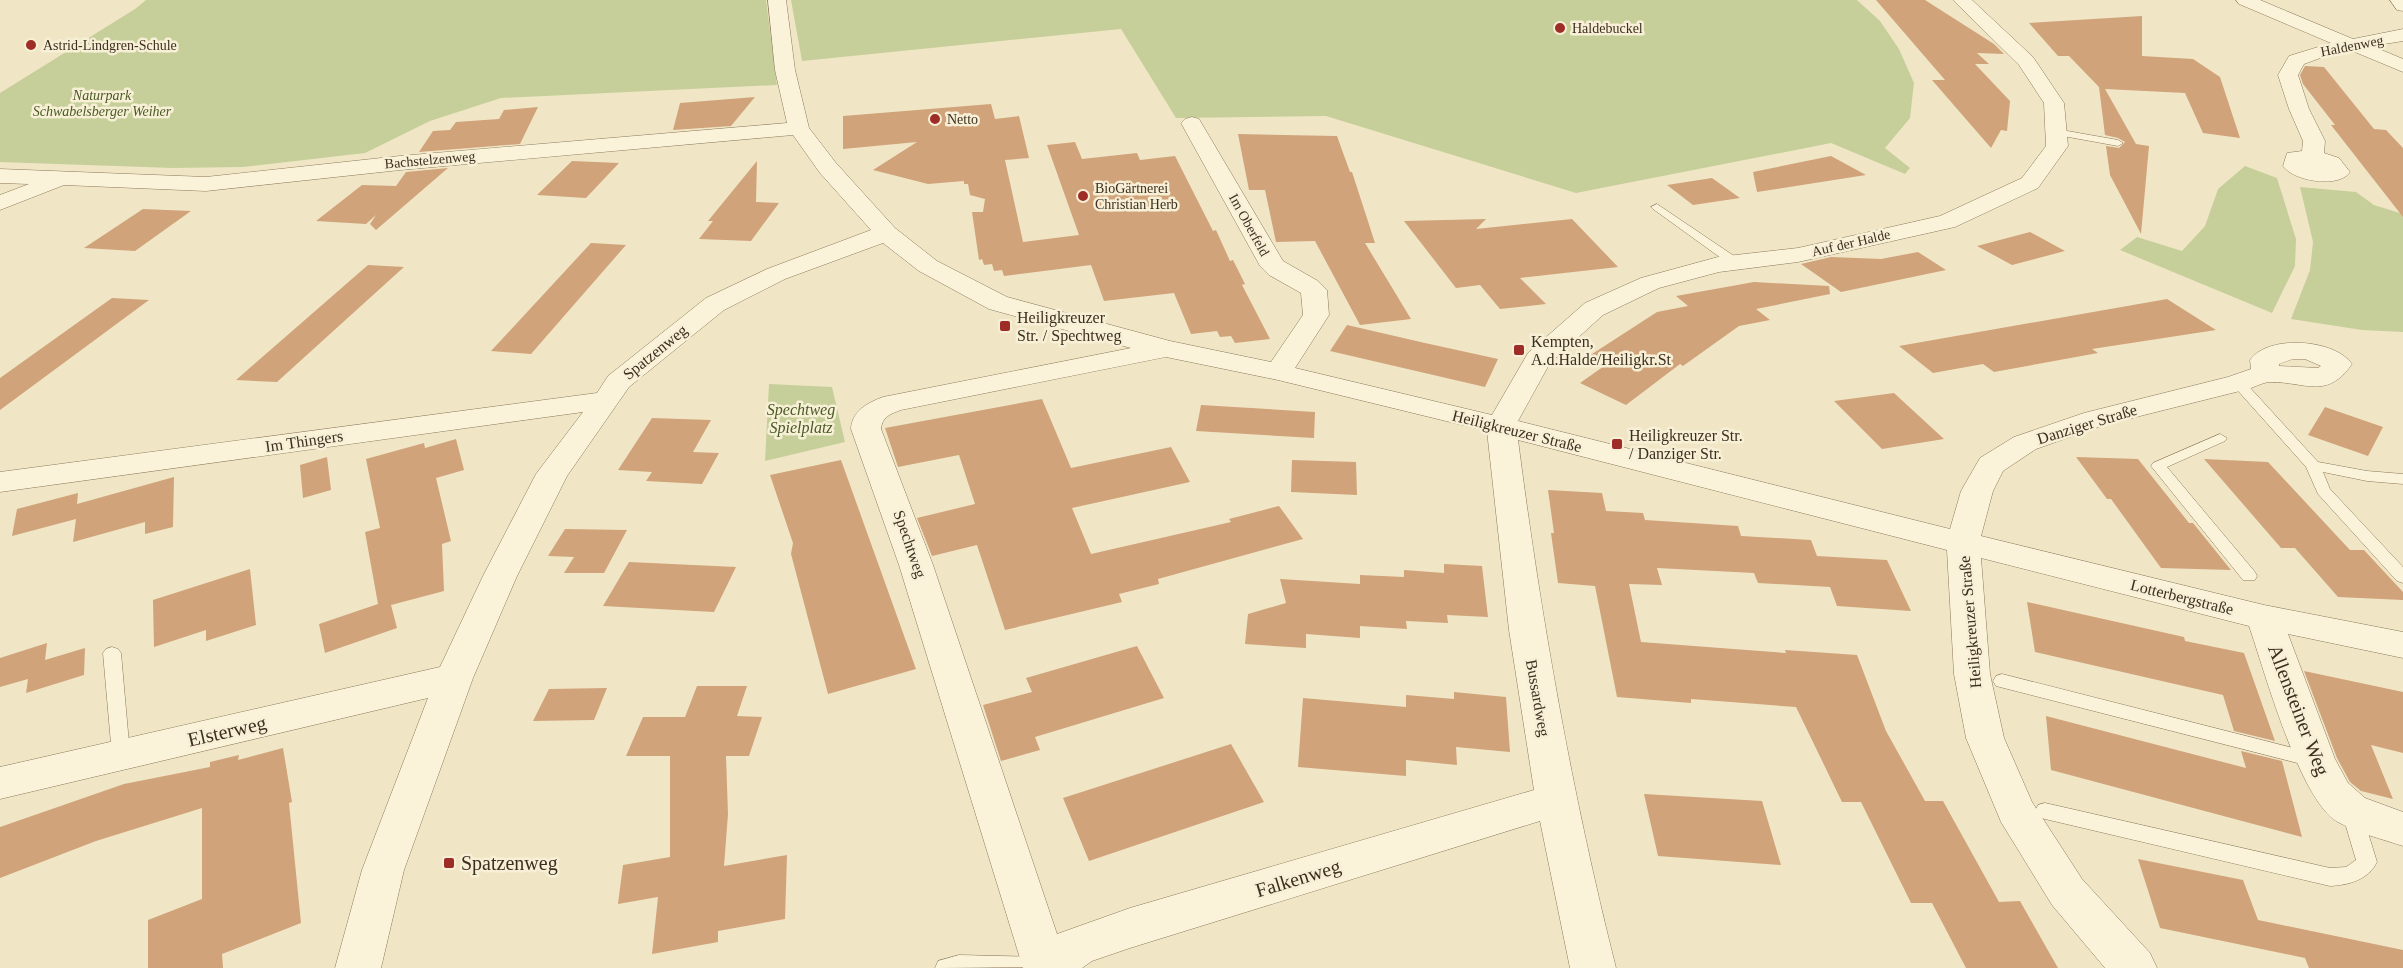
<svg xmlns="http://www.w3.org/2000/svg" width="2403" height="968" font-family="'Times New Roman',serif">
<rect width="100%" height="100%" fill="#f0e6c6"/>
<path fill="#c6cf99" d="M146 0H766L777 85 501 98 430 121 365 153 243 167 173 168 0 162V93L135 9Z
M791 0H1857L1880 21 1899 49 1914 83 1910 118 1885 148 1910 168 1905 174 1831 143 1576 193 1326 116 1176 118 1121 29 802 61Z
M2245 166 2277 178 2296 239 2295 266 2272 313 2120 250 2137 237 2182 251 2205 226 2218 189Z
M2300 187 2356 192 2374 205 2403 214V332L2362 330 2291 319 2310 270 2313 242Z
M769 384 832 387 845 442 765 461Z"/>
<path fill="#d0a37a" d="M1876 0H1925L1994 44 2004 54 1977 53 1989 64H1975L2010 101 2007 131 2001 130 1991 148 1932 80H1945Z
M2142 16V56L2193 59 2220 77 2240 138 2203 133 2185 93 2105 89 2136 144 2149 146 2141 234 2110 175 2106 146 2119 148 2125 142 2118 138 2105 135 2099 87 2069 56H2058L2029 23Z
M2305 66 2324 67 2374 129 2386 130 2403 148V217L2331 125H2335L2303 84 2300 75Z
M755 97 731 126 673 130 680 103Z
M991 104 995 119 1019 116 1029 158 1005 160 1023 242 1079 235 1047 145 1075 142 1082 159 1137 153 1140 160 1175 156 1213 231 1216 230 1230 261 1233 260 1245 284 1242 285 1270 339 1235 343 1231 336 1220 337 1217 331 1191 334 1174 293 1104 301 1091 265 1004 276 1002 270 994 271 992 264 984 265 982 259 979 260 972 212H983L985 199 970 195 968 184H964V181L928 184 873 170 917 142 843 149V116Z
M538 107 520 144 419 152 433 131 450 130 456 122 499 119 504 110Z
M1238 134 1337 136 1350 172H1352L1375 243H1365L1411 319 1360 325 1315 241 1276 242 1265 190H1249Z
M1831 156 1866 175 1757 192 1753 172Z
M572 161 619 163 586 198 537 195Z
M757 161 756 202 779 203 751 241 699 239 713 221H708Z
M448 168 376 230 370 224 376 215 366 224 316 221 362 185 396 186 406 172Z
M1712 178 1740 198 1693 205 1667 185Z
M143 209 191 211 135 251 84 248Z
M1486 219 1476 229 1572 219 1618 267 1520 278 1546 304 1500 309 1480 285 1456 288 1404 221Z
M2030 232 2065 251 2012 265 1977 246Z
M591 243 626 245 531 354 491 351Z
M1918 252 1946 270 1841 292 1801 264 1831 257 1881 259Z
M368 265 404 267 277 382 236 380Z
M1754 282 1829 286 1830 294 1756 309 1770 320 1739 326 1683 366 1680 364 1626 405 1580 383 1607 364 1589 356 1657 312 1688 306 1676 296Z
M112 298 149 300 0 410V378Z
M2167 299 2216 330 2092 349 2098 353 1994 372 1983 364 1933 373 1899 346Z
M1347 325 1425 343 1498 359 1485 387 1330 351Z
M1894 393 1944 439 1882 449 1834 401Z
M1042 399 1071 468 1171 447 1190 482 1072 508 1091 554 1231 522 1229 519 1279 506 1303 539 1158 579 1159 584 1119 594 1122 602 1005 630 977 545 932 556 917 518 975 504 959 455 898 467 885 428Z
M1201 405 1315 412 1314 438 1196 431Z
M2325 407 2383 427 2368 456 2308 435Z
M652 418 711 420 693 452 719 453 702 484 646 481 652 472 618 470Z
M456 439 464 470 436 478 451 541 442 544 444 591 391 605 397 628 325 653 319 624 378 604 365 532 380 528 366 459 424 443 425 448Z
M327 457 331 490 303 498 300 465Z
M2076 457 2138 459 2189 523H2193L2231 570 2161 568 2111 499H2107Z
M2204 459 2268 462 2350 550H2364L2403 592V600L2338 597 2295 548H2281Z
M841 460 916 669 828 694 791 554 793 543 770 475Z
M1292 460 1356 462 1357 495 1291 492Z
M174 477 173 527 145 534V522L73 542 76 519 12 536 17 509 78 493 77 504Z
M1548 490 1602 493 1606 511 1643 513 1645 520 1738 526 1741 536 1811 540 1817 556 1887 560 1911 611 1837 606 1830 587 1758 583 1754 573 1657 568 1662 585 1629 584 1641 642 1786 653 1785 650 1857 655 1886 731 1925 801H1943L1999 902 2020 901 2058 968H1966L1932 903H1911L1861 802H1842L1796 707 1691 699V703L1617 697 1595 586 1558 583 1551 533H1554Z
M565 529 627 530 604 573H564L574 557 548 556Z
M629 562 736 567 714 612 603 606Z
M1444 564 1482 566 1488 617 1447 615 1448 623 1406 621 1407 629 1360 626V638L1306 634V648L1245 644 1248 614 1286 603 1280 579 1360 584V575L1404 577V570L1444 573Z
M250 569 256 625 206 641V630L154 647 153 600Z
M2027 602 2184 637 2185 641 2244 653 2275 741 2234 731 2223 695 2035 652Z
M47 643 45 660 85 648 84 675 26 693 28 679 0 687V658Z
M1137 646 1164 698 1035 737 1040 750 1001 761 983 705 1032 692 1026 678Z
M2304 671 2403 692V753L2371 745 2393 799 2361 791 2350 782 2337 758Z
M697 686H747L737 716 762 717 749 756H726L728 814 724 866 787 855 785 919 718 931V942L652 954 658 897 618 904 623 865 670 857V756H626L643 717H685Z
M607 688 594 720 533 721 549 689Z
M1454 692 1506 697 1510 752 1456 747 1457 765 1406 760V776L1298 767 1303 698 1406 707V695L1454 699Z
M2046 716 2246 768 2241 751 2282 761 2302 837 2051 770Z
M1231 744 1264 802 1089 861 1063 798Z
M283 748 292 802 289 803 301 923 222 954 223 968H148V920L202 899V808L96 841 0 878V827L124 784 210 767V762L239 755 238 760Z
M1644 794 1762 801 1781 865 1658 856Z
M2138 859 2243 880 2258 920 2403 950V968H2309L2305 958 2160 928Z"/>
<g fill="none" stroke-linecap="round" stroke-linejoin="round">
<g stroke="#8d785a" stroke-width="1">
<path id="lane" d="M2056 129 2118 140 2123 143 2118 146 2052 134V130Z
M1657 204 1740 260V266H1732L1653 209 1651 207Z
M2238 379 2243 380 2318 462 2367 471 2403 474V484L2367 481 2323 472 2330 489 2403 567V583L2397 581 2318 494 2306 467 2231 383Z
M2220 434 2227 438 2225 441 2167 467 2255 572 2257 576 2255 580H2243L2151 466 2153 463Z
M112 647 118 649 121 653 130 755 128 760 121 762 114 760 112 755 103 653 106 649Z
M2002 674 2313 753 2320 755 2322 760 2320 765 2313 767 1996 686 1993 681 1996 676Z
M2045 803 2330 868 2346 867 2356 860 2342 813 2345 807 2352 805 2359 807 2362 813 2377 862C2368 880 2349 885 2330 886L2045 819 2038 817 2035 811 2038 805Z
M959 955 1042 957 1050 960 1053 967 935 968 938 961Z"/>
</g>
<g stroke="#8d785a" stroke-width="1">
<path id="street" d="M768 0H786L795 70 809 128 836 163 895 228 937 261 1007 297 1170 341 1271 362 1303 315 1301 293 1269 275 1260 266 1181 123 1185 119 1192 117 1199 119 1283 261 1318 281 1327 290 1329 315 1295 368 1492 415 1528 353 1585 303 1641 278 1718 257 1798 248 1940 216 2022 178 2046 146 2044 103 2019 65 1953 0H1972L2033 57 2064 103 2068 146 2038 188 1955 227 1798 262 1719 272 1659 288 1603 315 1550 363 1518 421 1950 529 1961 491 1980 458 2014 437 2084 413 2228 377 2251 369 2250 360C2268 334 2335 339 2352 364 2327 400 2306 382 2271 382 2263 382 2255 387 2248 389L2104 425 2036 449 2003 471 1993 491 1981 536 2264 605 2403 632V658L2288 634 2335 759 2348 783 2365 798 2403 812V846C2382 839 2357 833 2338 822 2300 802 2264 669 2249 626L1981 558 1990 674 2004 738 2032 802 2082 879 2150 953 2157 968H2105L2052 905 2001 822 1966 738 1954 674 1947 550 1518 440C1541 618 1572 794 1616 968H1570L1540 821 1130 948 1092 961 1082 968H1023L899 565 851 429C852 411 867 403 883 397L1131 348 989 309 919 271 883 243 785 279 724 310 629 387 567 476 517 576 473 678 404 870 381 968H335L362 870 428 698 0 799V767L440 667 483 576 536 474 583 412 0 492V472L597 393 608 376 706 298 767 269 871 230 820 173 793 135 400 170 206 191 64 185 0 210V195L29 184 0 183V169L206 177 400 156 787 123 775 70ZM1166 357 1278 380 1487 431 1509 630 1534 790 1130 908 1057 934 933 565 881 429C882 417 890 414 901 410ZM2293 359H2305L2321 366 2318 368 2279 366V364Z
M2236 0H2260L2353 39 2403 29V41L2372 46 2403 59V72L2350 50 2331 54 2304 64 2298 75 2309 109 2325 141 2324 153 2339 158 2350 172C2339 189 2293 181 2283 166L2287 153 2302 151 2303 141 2289 109 2278 75 2289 56 2331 43 2239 4Z
M2390 0H2403V11L2397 10Z"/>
</g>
<use href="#lane" fill="#faf3da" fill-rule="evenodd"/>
<use href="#street" fill="#faf3da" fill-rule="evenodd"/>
</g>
<g fill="#9f2d27" stroke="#f7f0d6" stroke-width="2">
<circle cx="1560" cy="28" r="6"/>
<circle cx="31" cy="45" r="6"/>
<circle cx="935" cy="119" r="6"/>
<circle cx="1083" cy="196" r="6"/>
<rect x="999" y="320" width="12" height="12" rx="3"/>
<rect x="1513" y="344" width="12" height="12" rx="3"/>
<rect x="1611" y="438" width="12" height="12" rx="3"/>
<rect x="443" y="857" width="12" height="12" rx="3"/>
</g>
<g text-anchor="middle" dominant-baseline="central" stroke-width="5" stroke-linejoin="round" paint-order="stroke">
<g font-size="14" fill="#3d2f1f" stroke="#f7f0d6" text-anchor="start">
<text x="1572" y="28">Haldebuckel</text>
<text x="43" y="45">Astrid-Lindgren-Schule</text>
<text x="947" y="119">Netto</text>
<text x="1095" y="188">BioGärtnerei<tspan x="1095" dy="16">Christian Herb</tspan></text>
</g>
<g font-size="14" fill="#3d2f1f" stroke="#f7f0d6">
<text transform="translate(2352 46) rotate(-11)">Haldenweg</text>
<text transform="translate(430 160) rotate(-5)">Bachstelzenweg</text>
<text transform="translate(1249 225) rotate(61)">Im Oberfeld</text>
<text transform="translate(1851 243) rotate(-13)">Auf der Halde</text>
</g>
<g font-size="14" font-style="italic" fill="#495a25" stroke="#f7f0d6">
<text x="102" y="95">Naturpark<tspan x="102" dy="16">Schwabelsberger Weiher</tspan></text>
</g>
<g font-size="16" fill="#3d2f1f" stroke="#f7f0d6" text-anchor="start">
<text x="1017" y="317">Heiligkreuzer<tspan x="1017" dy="18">Str. / Spechtweg</tspan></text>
<text x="1531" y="341">Kempten,<tspan x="1531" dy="18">A.d.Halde/Heiligkr.St</tspan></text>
<text x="1629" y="435">Heiligkreuzer Str.<tspan x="1629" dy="18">/ Danziger Str.</tspan></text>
</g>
<g font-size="16" fill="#3d2f1f" stroke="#f7f0d6">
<text transform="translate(655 352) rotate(-39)">Spatzenweg</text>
<text transform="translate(2087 424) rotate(-17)">Danziger Straße</text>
<text transform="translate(1517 431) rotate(14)">Heiligkreuzer Straße</text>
<text transform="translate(304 441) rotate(-8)">Im Thingers</text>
<text transform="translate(910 544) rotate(71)">Spechtweg</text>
<text transform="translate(2182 597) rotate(14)">Lotterbergstraße</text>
<text transform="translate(1970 622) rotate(-95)">Heiligkreuzer Straße</text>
<text transform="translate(1538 698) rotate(80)">Bussardweg</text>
</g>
<g font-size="16" font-style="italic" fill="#495a25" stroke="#f7f0d6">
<text x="801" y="409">Spechtweg<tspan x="801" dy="18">Spielplatz</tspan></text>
</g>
<g font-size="20" fill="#3d2f1f" stroke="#f7f0d6">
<text transform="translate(2299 710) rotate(69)">Allensteiner Weg</text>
<text transform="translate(227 731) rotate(-13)">Elsterweg</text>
<text transform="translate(1298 878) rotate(-17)">Falkenweg</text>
</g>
<g font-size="20" fill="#3d2f1f" stroke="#f7f0d6" text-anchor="start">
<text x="461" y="863">Spatzenweg</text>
</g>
</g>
</svg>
